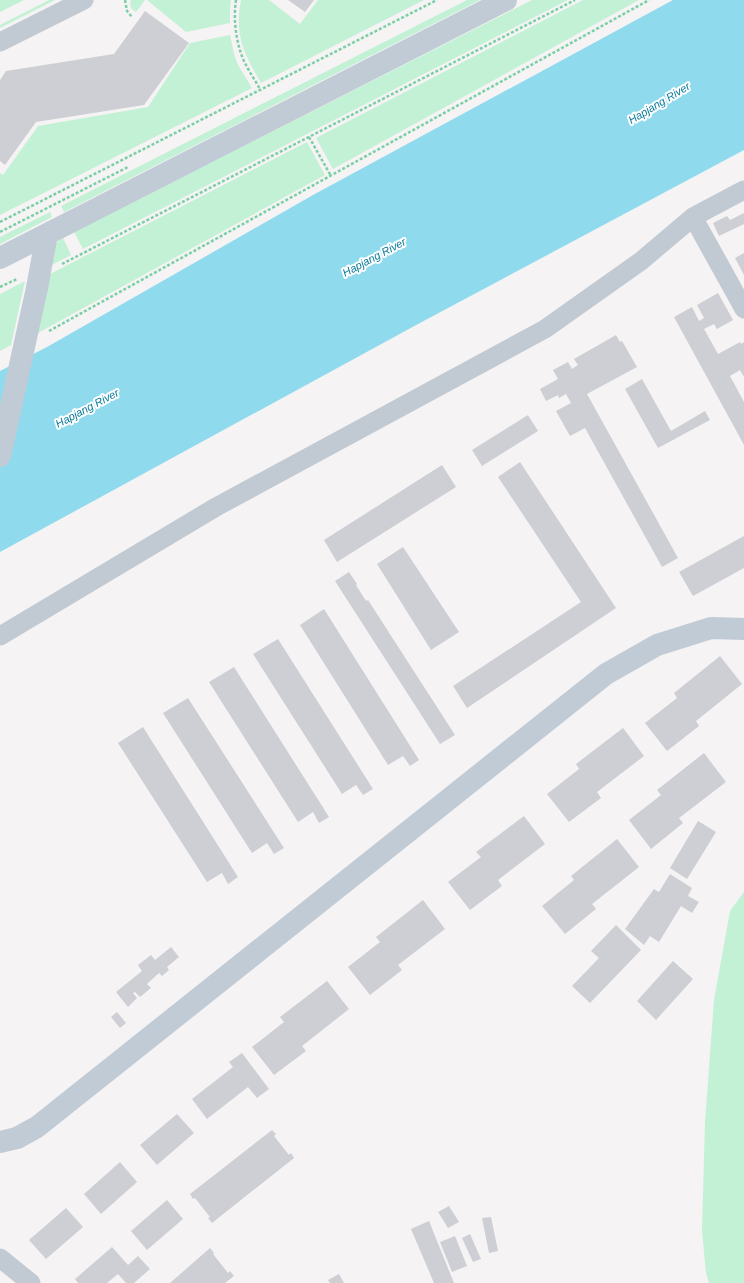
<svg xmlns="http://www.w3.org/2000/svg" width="744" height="1283" font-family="Arial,sans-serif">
<rect width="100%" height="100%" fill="#f5f3f3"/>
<path fill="#c3f1d5" d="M0 0H24L0 12Z
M49 0H55L0 28V25Z
M131 0H145L136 12 131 8 130 2Z
M147 0H231L230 8V23L186 32Z
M241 0H269L300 24 318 0H424L261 83C244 54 234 35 241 0Z
M467 0H480L64 212 61 206Z
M532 0H568L83 249 74 232Z
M583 0H639L333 169 316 138Z
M230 35 234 54 238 65 252 88 0 215V173L3 175 38 126 148 107 190 43Z
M307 142 325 175 38 333 48 275Z
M50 212 52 217 0 244V237Z
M63 238 71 255 46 268 54 244Z
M25 281 11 345 0 351V294Z
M744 892V1283H709L706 1273 702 1231 705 1122 714 1000 730 911Z"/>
<path fill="#90daee" d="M673 0H744V150L418 324 0 552V371L47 347 313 195Z"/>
<path fill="#cdcfd5" d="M288 0H314L305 12Z
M145 11 189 43 144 105 36 122 5 165 0 161V80L6 71 114 54Z
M744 213V224L719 236 713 223 727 216 730 220Z
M744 253V275L735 258Z
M718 293 733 320 717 329 714 324 704 329 718 354 740 342 741 344 744 342V377L740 370 730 376 744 402V445L674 317 692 307 699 321 704 318 697 305Z
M616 335 620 342 622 341 637 367 587 394 678 558 662 567 585 428 570 436 556 411 571 403 566 394 559 398 558 395 546 401 540 389 558 379 553 370 568 362 572 369 578 365 574 359Z
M642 379 671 431 705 411 710 420 658 448 625 389Z
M528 415 538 431 482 466 472 450Z
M520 462 616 608 467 708 453 686 581 602 498 477Z
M442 465 456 487 337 562 324 540Z
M744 536V568L693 596 679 572Z
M403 547 459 632 431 650 377 564Z
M349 572 357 584 356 585 366 601 368 600 455 735 440 744 335 581Z
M324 609 419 760 410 766 403 756 388 765 300 625Z
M278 639 373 789 363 795 356 785 342 794 253 654Z
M720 656 742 684 696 721 699 726 667 751 645 723 677 698 674 693Z
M234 667 329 817 319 823 313 812 298 822 209 682Z
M188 698 284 848 274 854 267 843 252 853 163 713Z
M143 727 238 877 228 884 222 873 207 882 118 743Z
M623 728 644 756 597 792 601 798 569 822 547 794 579 769 576 764Z
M704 753 726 782 679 818 683 823 651 849 629 820 661 795 657 790Z
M524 816 545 844 498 880 502 886 470 910 448 882 481 857 476 852Z
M698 821 716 832 687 879 670 868Z
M617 839 639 867 592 904 596 909 565 934 542 906 574 880 571 876Z
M670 874 692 888 688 896 699 902 692 913 681 906 659 942 650 936 644 945 625 929 654 889 659 892Z
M423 900 445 929 398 965 402 970 370 995 348 967 380 942 376 937Z
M616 925 641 950 590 1003 572 986 599 958 591 951Z
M171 947 179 957 167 967 169 970 162 976 159 973 147 984 151 988 140 997 135 992 133 993 137 998 128 1007 116 992 142 971 138 965 151 955 155 960Z
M673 961 693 979 656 1020 637 1001Z
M327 981 349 1009 302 1046 306 1051 274 1075 252 1047 284 1022 280 1017Z
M117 1012 126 1023 120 1028 111 1017Z
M242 1053 269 1089 257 1098 248 1087 207 1119 192 1099 233 1067 229 1062Z
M177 1114 194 1133 157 1165 140 1145Z
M272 1130 276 1134 274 1136 289 1155 291 1153 294 1158 212 1223 208 1218 210 1217 195 1198 193 1199 190 1194Z
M120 1162 137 1182 101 1214 84 1194Z
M167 1200 183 1219 147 1250 131 1231Z
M449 1206 459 1222 448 1228 438 1212Z
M66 1208 83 1227 46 1259 29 1240Z
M491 1217 498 1251 489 1253 482 1218Z
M429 1221 454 1283H434L411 1229Z
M470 1234 481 1259 473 1262 462 1238Z
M455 1236 467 1266 452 1272 440 1242Z
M112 1247 128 1265 138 1256 150 1269 134 1283H126L118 1274 107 1283H78L75 1279Z
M210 1248 214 1253 213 1254 228 1273 230 1271 234 1276 225 1283H170Z
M339 1274 344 1283H330L328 1280Z"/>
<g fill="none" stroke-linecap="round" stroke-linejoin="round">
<path stroke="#7ad0a6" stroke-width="2.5" stroke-dasharray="3 2" stroke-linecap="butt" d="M125 0 127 11 132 17
M236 0C233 19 236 41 243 59 248 70 255 80 260 89
M309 137 331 176
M0 222 437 0
M0 232 128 167
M62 264 575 0
M0 287 17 279
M49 331 649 0"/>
<path stroke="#c1cad2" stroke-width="19" d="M0 42 84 0
M693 217 744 309
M0 636 216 507 545 329 641 261 693 217 744 190
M0 1258 31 1283"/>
<path stroke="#c1cbd6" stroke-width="22" d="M0 258 506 0
M37 288 47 234
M0 1142 17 1138 37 1127 606 674 657 645 711 628 744 629"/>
<path stroke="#c1cbd6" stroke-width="22" d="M0 456 37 288"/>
</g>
<g text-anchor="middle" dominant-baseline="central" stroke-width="4" stroke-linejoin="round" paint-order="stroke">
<g font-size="11" font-style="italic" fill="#0c7c9b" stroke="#fff">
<text transform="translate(659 103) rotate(-31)">Hapjang River</text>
<text transform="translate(374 257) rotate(-28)">Hapjang River</text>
<text transform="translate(87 408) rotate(-28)">Hapjang River</text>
</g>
</g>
</svg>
